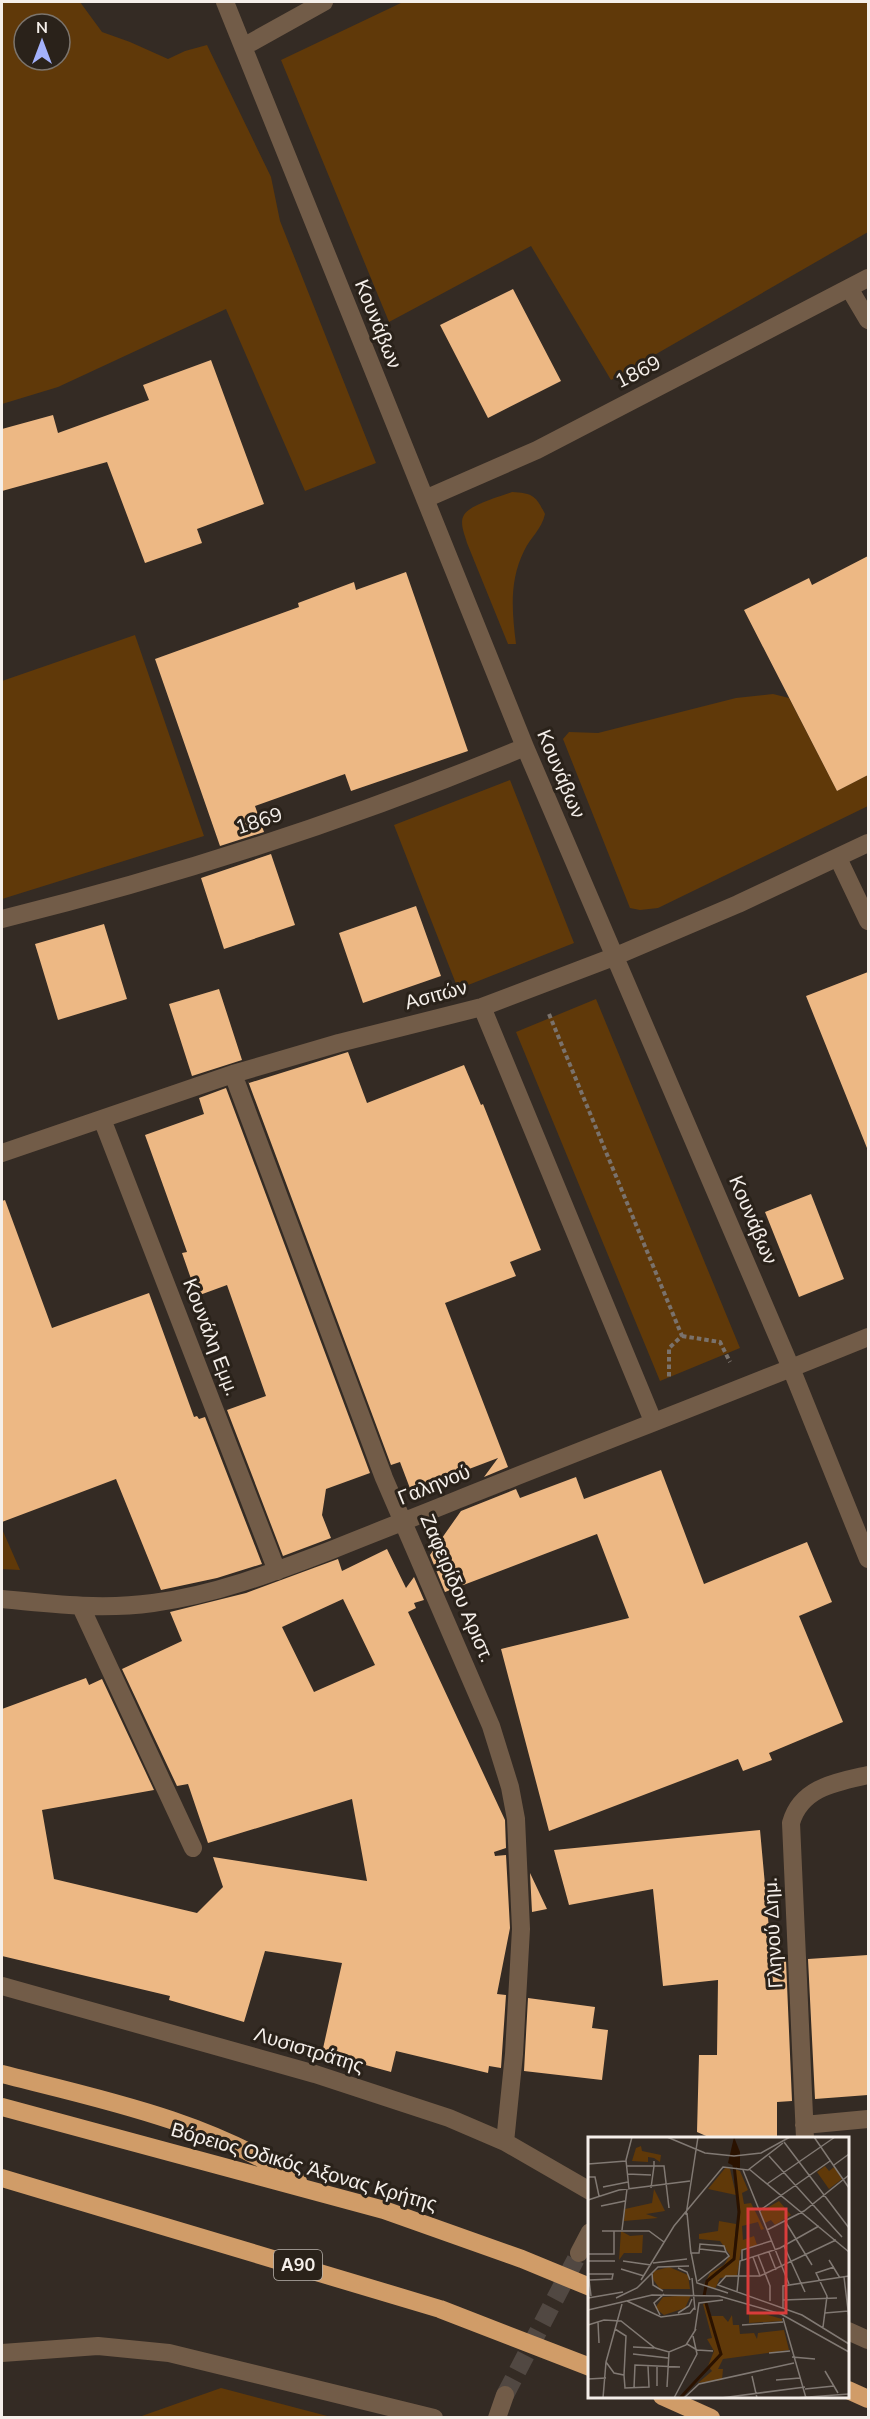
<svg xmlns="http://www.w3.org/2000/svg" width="870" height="2419" font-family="'Nunito Sans',sans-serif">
<rect width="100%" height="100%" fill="#342b24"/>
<path fill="#603909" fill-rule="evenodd" d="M2 2H80L102 32 130 42 168 59 185 51 207 45 271 177 280 221 376 463 305 491 226 309 58 387 2 404ZM24 24H60V60H24Z
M403 2H868V232L611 380 531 246 389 322 281 60Z
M512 492C533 493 536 496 545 514 542 529 530 538 524 551 509 581 512 612 516 644H508L467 543C465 535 459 523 464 515 469 505 501 496 512 492Z
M135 635 204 836 2 899V681Z
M773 694 789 698 837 791 868 775V806L658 908 640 910 630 908 563 739 569 732 598 733 736 698Z
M510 780 574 943 458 989 394 825Z
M596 999 740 1348 660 1381 516 1032Z
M2 1529 20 1570 2 1569Z
M221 2388 331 2417H139Z"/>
<path fill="#edb884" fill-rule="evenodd" d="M513 289 561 381 488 418 440 325Z
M211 360 264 504 197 529 202 543 145 563 107 462 2 491V429L53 415 58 433 149 400 143 385Z
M868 556V775L837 791 744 610 809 578 812 585Z
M406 572 468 751 351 791 345 774 255 806 264 832 220 846 155 659 299 607 298 603 354 582 356 590Z
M271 854 295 925 224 949 201 878Z
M416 906 441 976 363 1003 339 933Z
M104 924 127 999 58 1020 35 944Z
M868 972V1148H867L806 996Z
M219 989 242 1060 192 1076 169 1004Z
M348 1052 367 1103 464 1065 481 1105 483 1104 541 1250 510 1262 516 1276 445 1303 508 1467 484 1477 498 1458 411 1491 400 1462 391 1465 248 1081 249 1083Z
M226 1088 370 1473 326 1489 322 1515 331 1538 283 1556 227 1410 266 1396 227 1285 197 1296 182 1253 187 1252 145 1135 204 1114 199 1098Z
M811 1194 844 1279 799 1297 765 1212Z
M5 1200 52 1328 149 1293 194 1417 197 1416 199 1419 205 1417 262 1564 217 1578 161 1590 116 1479 2 1522V1201Z
M661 1470 704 1584 807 1542 832 1602 799 1616 843 1722 769 1753 772 1760 743 1771 738 1759 549 1831 501 1649 629 1618 597 1534 445 1592 430 1555 461 1511 516 1489 520 1498 576 1477 584 1499Z
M387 1549 406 1588 414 1577 424 1600 414 1603 416 1608 408 1612 505 1820 506 1848 494 1852 495 1856 506 1855 510 1928 497 1994 506 1995 501 2068 489 2066 488 2073 396 2051 391 2072 322 2053 342 1963 265 1951 244 2022 169 2000 170 1996 2 1956V1709L86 1678 89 1685 102 1679 154 1790 42 1810 54 1879 197 1913 223 1887 213 1857 367 1881 352 1799 208 1843 188 1784 177 1786 122 1669 182 1641 170 1612 246 1593 338 1559 342 1571ZM343 1599 375 1665 314 1692 282 1627Z
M760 1830 772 1962 786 1961 792 2101 777 2102V2139H713L697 2132 699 2055H717L718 1980 663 1986 653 1889 569 1905 554 1850Z
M530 1873 547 1909 532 1912Z
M868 1955V2095L815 2099 808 1959Z
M528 1998 595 2007 592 2028 608 2030 602 2080 524 2071Z"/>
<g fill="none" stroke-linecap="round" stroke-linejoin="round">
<path stroke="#514842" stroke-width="18" stroke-dasharray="18 9" stroke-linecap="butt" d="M505 2395 579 2253"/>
<path stroke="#7a726c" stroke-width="4" stroke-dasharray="4.5 3" stroke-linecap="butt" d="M549 1014 682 1336 669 1348V1377
M682 1336 720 1342 730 1362"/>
<path stroke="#725c48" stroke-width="18" d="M2 2353 98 2346 169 2353 434 2418"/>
<path stroke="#725c48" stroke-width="18" d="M225 2 525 747 791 1368 868 1559
M243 47 324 2
M849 288 868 320
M425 499 537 450 868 278
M838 858 868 921
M2 919C180 875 355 818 525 747
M482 1007 653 1421
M233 1074 384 1478 491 1726 510 1787 516 1819 521 1929 514 2054 505 2142
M102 1119 277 1571
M2 1153 233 1074 339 1043 482 1007 616 956 738 904 868 843
M2 1599C52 1604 102 1610 153 1603 214 1595 272 1573 329 1551 373 1533 418 1516 462 1498 597 1444 733 1392 868 1337
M81 1607 193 1848
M2 1986 315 2074 449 2118 505 2142 590 2191
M804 2125 868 2119
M805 2138 791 1823C801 1787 837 1782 868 1775
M579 2253 590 2232
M848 2331 868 2340
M497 2418 505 2395"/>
<path stroke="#d09c68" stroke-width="18" d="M2 2074C101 2099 213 2122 298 2181
M2 2107 384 2210 522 2259 590 2287
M2 2178 440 2309 590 2367
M848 2390 868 2399
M662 2396 711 2418"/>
</g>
<g text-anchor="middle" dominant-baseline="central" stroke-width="6" stroke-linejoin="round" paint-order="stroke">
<rect fill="#2a221a" stroke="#b8b2ac" stroke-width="1.5" x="274" y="2250" width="48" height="30" rx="4.5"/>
<g font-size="18" font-weight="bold" fill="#f5efea">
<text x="298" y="2265">Α90</text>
</g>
<g font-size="20" fill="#f5efea" stroke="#2a221a">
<text transform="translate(378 324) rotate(68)">Κουνάβων</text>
<text transform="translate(638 372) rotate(-27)">1869</text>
<text transform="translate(561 774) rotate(67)">Κουνάβων</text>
<text transform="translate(259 821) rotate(-18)">1869</text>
<text transform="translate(436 995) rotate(-15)">Ασιτών</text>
<text transform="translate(753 1220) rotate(67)">Κουνάβων</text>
<text transform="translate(211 1337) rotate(69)">Κουνάλη Εμμ.</text>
<text transform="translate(434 1485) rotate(-22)">Γαληνού</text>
<text transform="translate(457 1588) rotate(67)">Ζαφειρίδου Αριστ.</text>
<text transform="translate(773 1933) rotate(-93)">Γληνού Δημ.</text>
<text transform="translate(309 2050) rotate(17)">Λυσιστράτης</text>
<text transform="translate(304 2167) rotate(16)">Βόρειος Οδικός Άξονας Κρήτης</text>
</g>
</g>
<g transform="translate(588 2137)">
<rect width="261" height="261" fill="#342b24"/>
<path d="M53 9 54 14 73 18 72 25 66 21 60 20V25L44 24 48 11ZM237 29 241 34 246 30 254 42 241 52 229 35ZM138 30 142 32 148 58 120 52ZM147 32 152 34 160 53 154 56 156 67 163 66 176 92 173 93 170 85 154 89 155 103 166 99 169 108 153 113 149 139 132 141 127 152 118 149 120 145 147 123 152 74ZM66 52 77 74 58 77 70 81 36 84 37 72 64 66ZM191 64 203 78 187 88 183 83 177 86 172 75ZM131 84 148 87 145 122 116 148 122 136 136 128 142 118 132 104 111 102V97L130 94ZM33 94 42 99 55 98 54 116H36L31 123ZM81 130 100 138 102 152H72L64 141 66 134ZM103 158 97 171 76 178 67 171 75 160ZM119 166 123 179H135L140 185 144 178 145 188H151L152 197 166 196 169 202 170 196 196 193 201 213 135 222 130 232H135L134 243 110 246 124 234 120 229 126 214 119 202 124 201 115 167ZM170 175 194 182V184L161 186V177Z" fill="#603909"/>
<path d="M146 0 152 15V32L140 26Z" fill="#2a1200"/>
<path fill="none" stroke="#2a1200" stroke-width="3" d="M116 159 119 144 146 122 151 75 146 28M92 261 133 217 118 166"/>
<path fill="none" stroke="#817973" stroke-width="1.5" d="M79 0 117 16 146 19 173 16 202 0M226 0 261 51M196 5 261 91M181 19 254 100M66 24V29H76L81 71M0 27 38 24M246 28 261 17M38 29H66L63 51M161 32 261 115M155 33 201 147M39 37 63 38M0 40H7L11 59M179 47 247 0M15 50 40 45M41 52 38 23 44 0M0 63 31 53 102 44M13 69 37 64M171 74 242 24M99 76 103 117M98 78 110 0M197 84 224 128M34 93 39 52M179 93 216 74 261 38M14 94H61L76 105M248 103 172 139H138L130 148 214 178 261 207M196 109 217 155M103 115 109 146 140 156M181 115 188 133M104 116H111L112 107 136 109 138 115M0 117H26V94M170 118 182 149V164M165 120 172 139M241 123 252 141M0 124H27M35 124 63 128M154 124V113L183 104M65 126 99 122M90 131 99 135 102 143M33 132 56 139M0 134 3 159M64 136 65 148 75 154M0 137H25L24 142 1 143M256 140 261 181M104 141 107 173M53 143 86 89 135 30 160 33 195 6M110 144 141 119 138 115 112 112M149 155 152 124 192 111 231 89M0 161 35 155M28 161 49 151 70 130 101 129M195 163 249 161M39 164 73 180 102 176 107 170M195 171V149L261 139M0 173 64 158 131 159 193 177 261 215M90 176 101 169 104 162M237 176 260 174M72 178 66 166 76 157M195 181 218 261M10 185 11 206M0 188 16 183 33 184 67 211 81 215 98 208 108 192M154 188 195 185M235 190 239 159 228 136 246 130M107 193 111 166 135 163M99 207 109 213 125 214M45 210 66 211M181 216 202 214M45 217 80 221M204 220 227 222M18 225 26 236 36 238 38 199 27 192M69 229V249M237 234 250 256M36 238 37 251 61 250 60 229M164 239 169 261M0 242 18 241M188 243 212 241M79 250 81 215M46 251 47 228 92 230M217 252 246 249M15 261 18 225 34 167M86 261 109 217 105 199M96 261 111 247 206 226M133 261 217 250M207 261 261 257"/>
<path fill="#d93c3b" fill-opacity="0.15" stroke="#d93c3b" stroke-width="3" d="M160 72H198V176H160Z"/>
<rect width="261" height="261" fill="none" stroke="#f5efea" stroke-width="3"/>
</g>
<rect width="870" height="2419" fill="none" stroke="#f5efea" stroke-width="6"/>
<g transform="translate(42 42)"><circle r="28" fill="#2a221a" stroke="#7b746d" stroke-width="1.5"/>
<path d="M0-4.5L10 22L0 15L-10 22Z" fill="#a4b2fc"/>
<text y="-9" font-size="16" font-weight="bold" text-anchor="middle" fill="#f5efea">N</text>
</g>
</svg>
